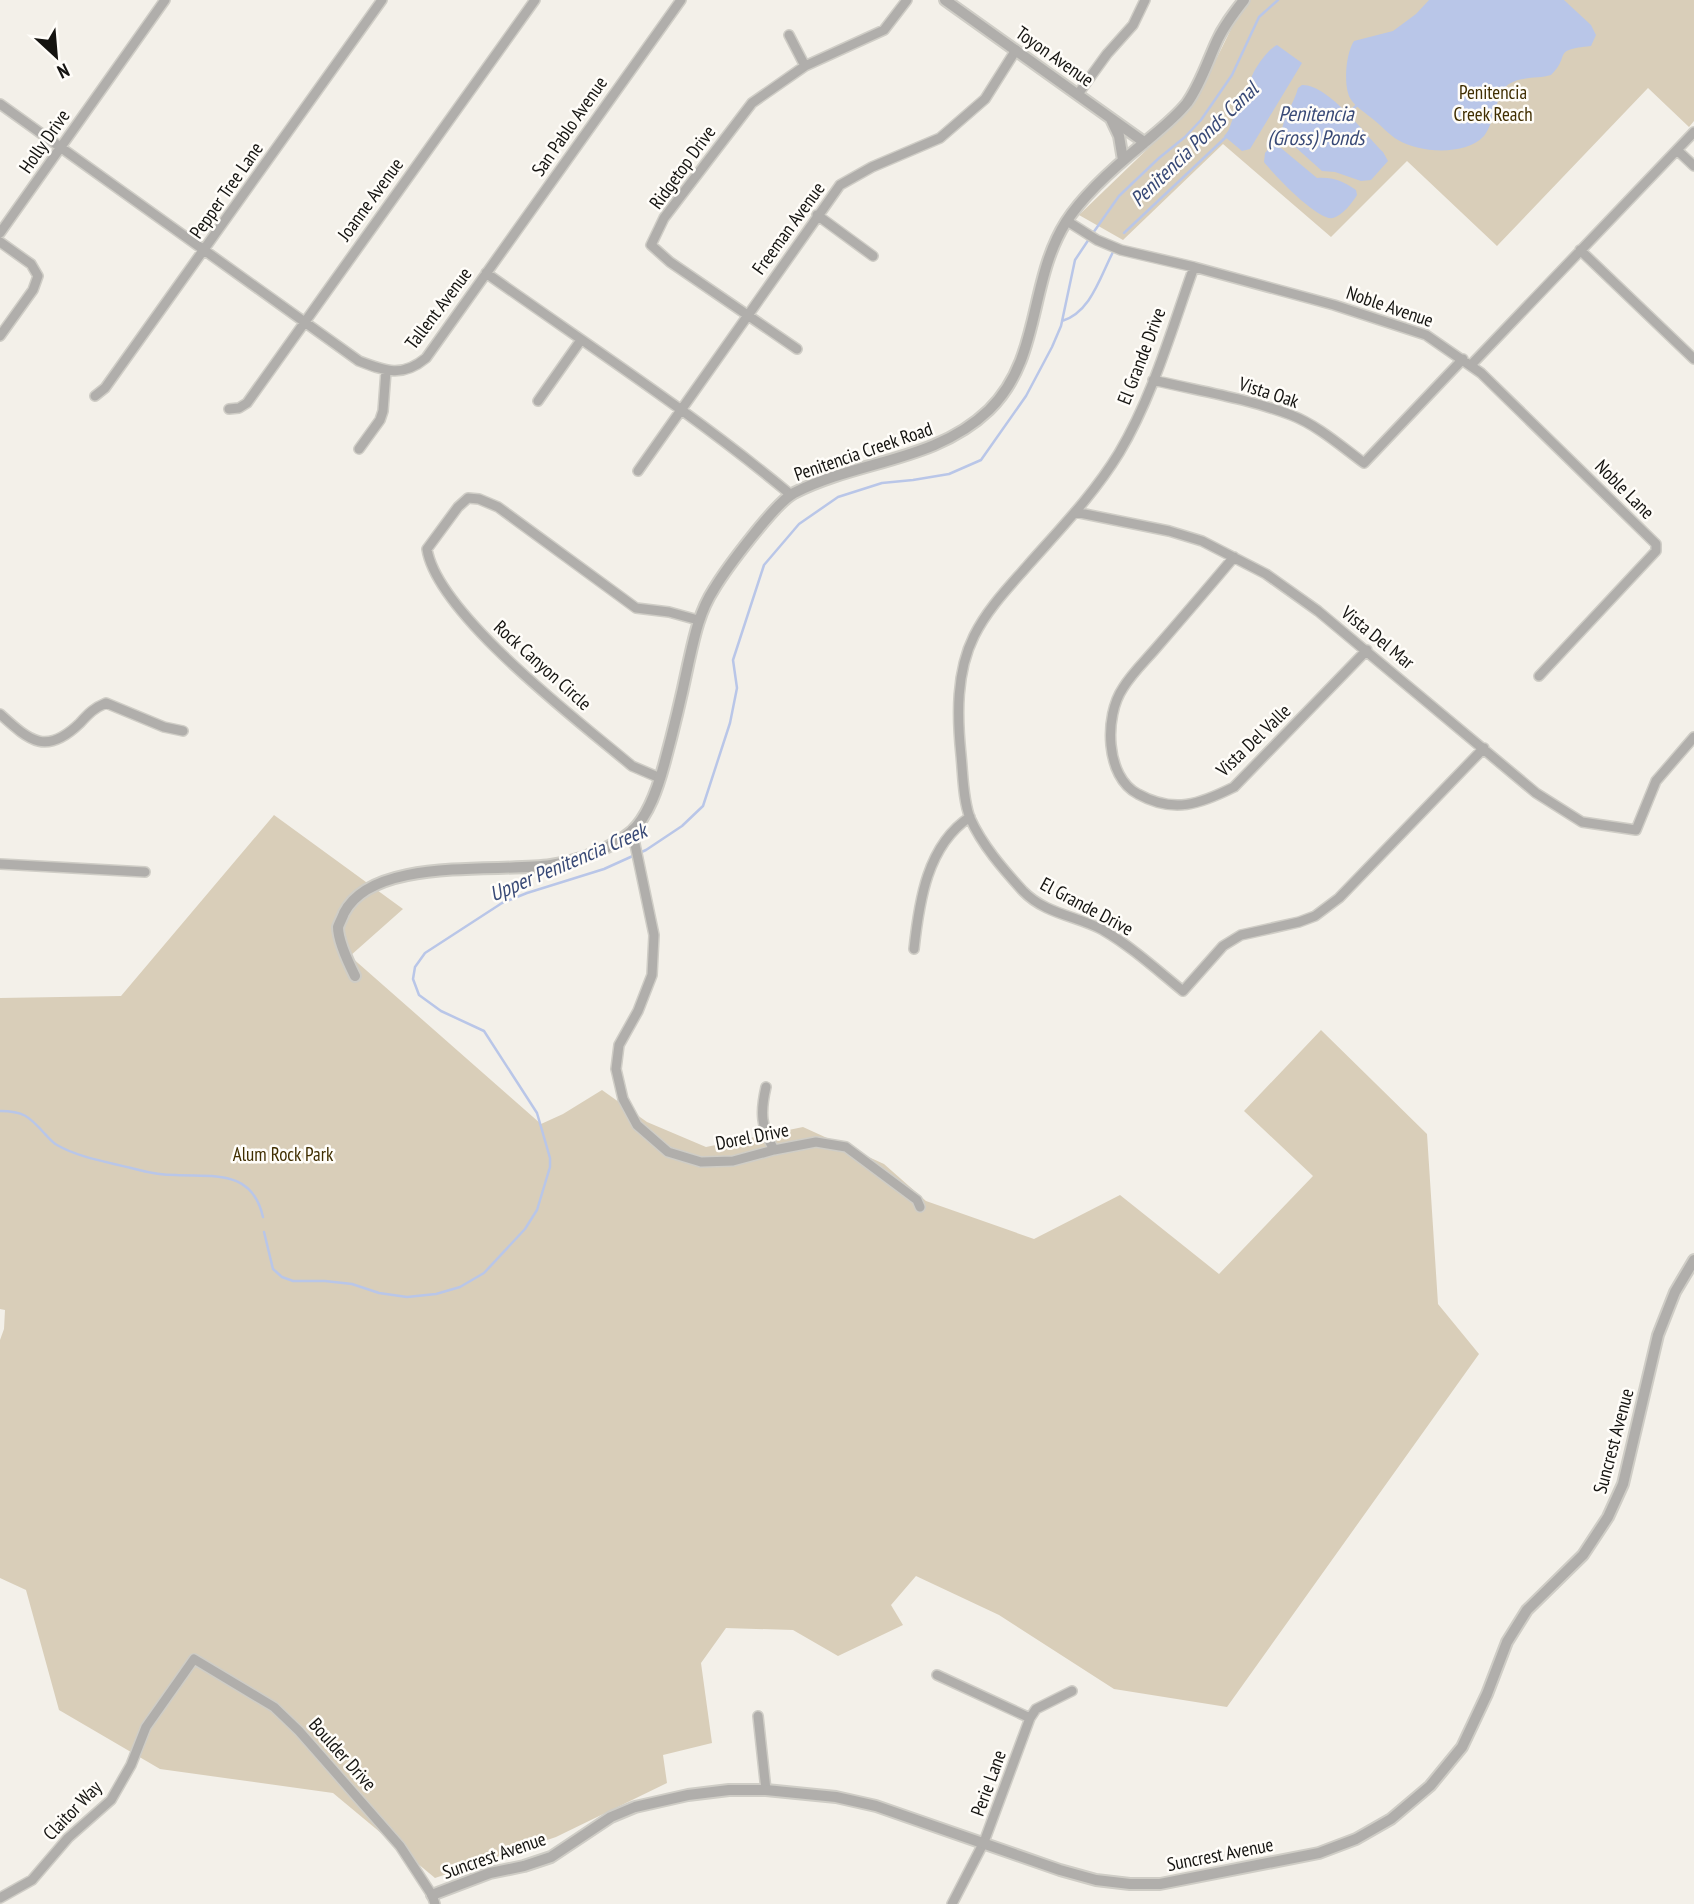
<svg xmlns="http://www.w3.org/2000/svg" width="1694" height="1904" font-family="'PT Sans Narrow',sans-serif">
<rect width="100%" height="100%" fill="#f3f0e9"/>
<path fill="#d9ceb9" d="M1250 0H1694V121L1689 127 1648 88 1497 246 1407 161 1331 237 1223 144 1123 240 1079 215 1191 107 1206 80 1235 21Z
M274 815 403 909 350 956 541 1124 563 1114 602 1090 647 1122 706 1147 803 1127 884 1164 926 1201 1034 1239 1120 1195 1219 1274 1313 1176 1244 1111 1321 1030 1427 1134 1438 1304 1479 1354 1227 1707 1114 1689 999 1615 916 1576 891 1605 903 1625 838 1656 793 1630 726 1628 701 1663 712 1743 663 1755 667 1783 556 1837 435 1878 333 1793 160 1769 59 1710 26 1590 0 1578V1340L4 1329 5 1310 0 1309V998L121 996Z"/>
<path fill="#b9c6e8" d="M1429 0H1564L1591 25 1596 35 1591 46C1550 50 1572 55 1551 75 1538 79 1521 76 1509 84 1496 92 1495 123 1484 136 1466 156 1419 153 1398 140 1389 135 1382 126 1374 120 1366 113 1355 107 1350 98 1343 84 1346 53 1354 41L1393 31 1416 14Z
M1277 45 1302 63 1250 149 1242 151 1224 136C1230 130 1229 128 1232 121 1236 110 1252 98 1253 87 1253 85 1251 83 1251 81 1251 72 1269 48 1277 45Z
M1302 85C1328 84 1365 134 1383 152L1388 161 1371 180 1361 181 1335 172 1322 171 1282 135C1280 122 1294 104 1298 88Z
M1272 145 1281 148 1317 178C1334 177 1342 181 1356 190L1357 195C1352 203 1343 215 1333 218 1318 221 1274 175 1264 162L1265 153Z"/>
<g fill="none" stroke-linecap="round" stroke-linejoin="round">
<path stroke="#b9c6e8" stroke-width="2.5" d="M1347 115 1357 105
M1093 233 1119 196 1159 158 1185 137 1201 120 1232 75 1259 17 1278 0
M1124 233 1226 137
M1062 321C1091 312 1100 277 1113 252
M0 1111C23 1111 29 1116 45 1134 49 1138 52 1142 57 1145 79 1158 113 1163 139 1170 150 1173 164 1175 176 1175 214 1177 252 1169 263 1217
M264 1232 273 1269 282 1277 293 1281H325L352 1284 379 1293 407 1297 436 1294 460 1287 484 1273 525 1229 537 1210 550 1167V1158L537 1113 484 1031 441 1011 419 995 413 979 415 967 425 953 502 903 527 893 604 869 646 850 682 826 703 806 730 723 737 688 733 660 764 565 799 524 838 497 882 483 913 480 949 474 981 460 1026 396 1052 347 1061 326 1075 260 1089 239"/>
<g stroke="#cfcdc6" stroke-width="12">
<path id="minor" d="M789 35 805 66
M1078 94 1107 54 1133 25 1145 0
M0 104 359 361C385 371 402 378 426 358L681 0
M1677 150 1694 166
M817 215 873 256
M1067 221 1097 240 1121 250 1194 267 1334 305 1426 335 1481 373 1656 544V551L1539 676
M0 233 165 0
M0 242 31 264 38 276 33 290 0 336
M1580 250 1694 359
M1194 267C1172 328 1153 396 1119 453 1094 494 1060 529 1029 564 1009 587 988 608 974 636 956 672 957 716 961 755 963 775 963 800 970 818 982 845 1003 869 1023 891 1045 914 1077 916 1103 930 1132 947 1157 970 1183 991L1223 946 1241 935 1299 922 1315 916 1339 898 1484 748
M486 273C589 346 694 414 790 494
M797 349 670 262 651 245 664 218 752 103 805 66 884 30 907 0
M1471 365 1694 132
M1153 380C1199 391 1246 398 1291 415 1317 425 1341 446 1364 463L1463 359
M95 396 105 388 382 0
M538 401 581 340
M229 409 239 408 247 403 535 0
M359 449 380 420 383 411 386 371
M638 471 840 185 872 167 940 138 985 99 1016 50
M1075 512 1169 531 1202 541 1266 574 1318 611 1536 793 1582 822 1636 830 1656 781 1694 737
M1234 557C1209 587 1183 617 1157 647 1146 660 1132 673 1123 688 1104 716 1105 777 1138 794 1174 814 1200 804 1234 787L1367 650
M0 714C30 741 46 756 80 723 89 713 94 708 106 703L164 727 183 731
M660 778 632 766C580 722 437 614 427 549L458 507 468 498 479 499 498 507 636 608 669 612 698 620
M632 830 654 935 652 975 638 1011 619 1045 616 1069 623 1099 637 1125 668 1152 701 1162 733 1161 774 1150 816 1142 846 1147 917 1200 920 1207
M0 864 145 872
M914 949C919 902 927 845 970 817
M766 1087C760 1113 761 1126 774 1150
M937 1675 1030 1718
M758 1716 766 1790
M0 1898 32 1880 68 1838 111 1800 131 1765 146 1727 194 1659 274 1707 299 1731 400 1846 432 1895 435 1904
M952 1904 984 1842 1030 1718 1036 1709 1072 1691"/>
</g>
<g stroke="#cfcdc6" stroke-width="14">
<path id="tertiary" d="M945 0 1144 142
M1111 119 1119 136 1123 160
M355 976C349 964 338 941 338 927 339 924 343 916 344 913 373 856 497 873 551 865 578 861 611 849 632 831 649 815 658 787 664 765 673 732 681 699 688 665 694 638 699 612 714 589 726 569 775 503 794 493 858 460 935 462 989 410 1042 358 1028 282 1066 222 1084 194 1118 164 1144 143 1158 131 1175 118 1187 103 1200 85 1207 63 1216 43 1223 27 1233 14 1244 0
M432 1895 490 1873 524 1866 551 1857 611 1817 635 1807 688 1795 729 1790H766L836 1797 876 1806 1060 1870 1096 1880 1130 1884H1160L1319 1853 1356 1839 1391 1819 1430 1786 1462 1747 1487 1694 1507 1642 1527 1610 1583 1555 1608 1517 1623 1484 1658 1335 1675 1292 1694 1260"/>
</g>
<use href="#minor" stroke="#b0aeab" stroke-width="9"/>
<use href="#tertiary" stroke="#b0aeab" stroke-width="10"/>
</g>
<g text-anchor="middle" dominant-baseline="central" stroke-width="5" stroke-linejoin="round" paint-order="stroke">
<g font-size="19" fill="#151411" stroke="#fffdf9">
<text transform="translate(1055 56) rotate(35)">Toyon Avenue</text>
<text transform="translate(569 126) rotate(-55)">San Pablo Avenue</text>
<text transform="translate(44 141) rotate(-55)">Holly Drive</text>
<text transform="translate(682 167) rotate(-54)">Ridgetop Drive</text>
<text transform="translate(226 190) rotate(-55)">Pepper Tree Lane</text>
<text transform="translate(370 199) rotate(-54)">Joanne Avenue</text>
<text transform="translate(788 228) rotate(-54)">Freeman Avenue</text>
<text transform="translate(1390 306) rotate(19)">Noble Avenue</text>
<text transform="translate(438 308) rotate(-53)">Tallent Avenue</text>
<text transform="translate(1141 356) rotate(-69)">El Grande Drive</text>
<text transform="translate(1269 392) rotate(18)">Vista Oak</text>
<text transform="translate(863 451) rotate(-19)">Penitencia Creek Road</text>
<text transform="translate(1625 489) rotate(45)">Noble Lane</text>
<text transform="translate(1378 637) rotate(39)">Vista Del Mar</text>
<text transform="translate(543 665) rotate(42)">Rock Canyon Circle</text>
<text transform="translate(1253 740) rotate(-44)">Vista Del Valle</text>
<text transform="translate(1087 906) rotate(28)">El Grande Drive</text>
<text transform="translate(752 1136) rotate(-11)">Dorel Drive</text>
<text transform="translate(1613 1441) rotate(-75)">Suncrest Avenue</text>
<text transform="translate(343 1754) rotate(48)">Boulder Drive</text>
<text transform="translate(988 1783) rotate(-70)">Perie Lane</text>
<text transform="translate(72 1810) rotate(-46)">Claitor Way</text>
<text transform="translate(1220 1854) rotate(-11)">Suncrest Avenue</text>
<text transform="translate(494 1855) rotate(-19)">Suncrest Avenue</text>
</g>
<g font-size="19" fill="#402e01" stroke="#fffdf9">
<text x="1493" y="92">Penitencia<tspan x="1493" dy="22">Creek Reach</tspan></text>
<text x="283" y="1154">Alum Rock Park</text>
</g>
<g font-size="21" font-style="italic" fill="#384976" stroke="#fffdf9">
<text x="1316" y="113">Penitencia<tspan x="1316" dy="24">(Gross) Ponds</tspan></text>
<text transform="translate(1194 144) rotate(-44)">Penitencia Ponds Canal</text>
<text transform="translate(568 862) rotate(-23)">Upper Penitencia Creek</text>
</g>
</g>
<g transform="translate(56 56) rotate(154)" stroke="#fffdf9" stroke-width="5" paint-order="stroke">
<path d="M0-5L12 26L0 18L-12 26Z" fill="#151411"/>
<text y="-10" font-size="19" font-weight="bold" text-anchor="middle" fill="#151411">N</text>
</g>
</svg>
